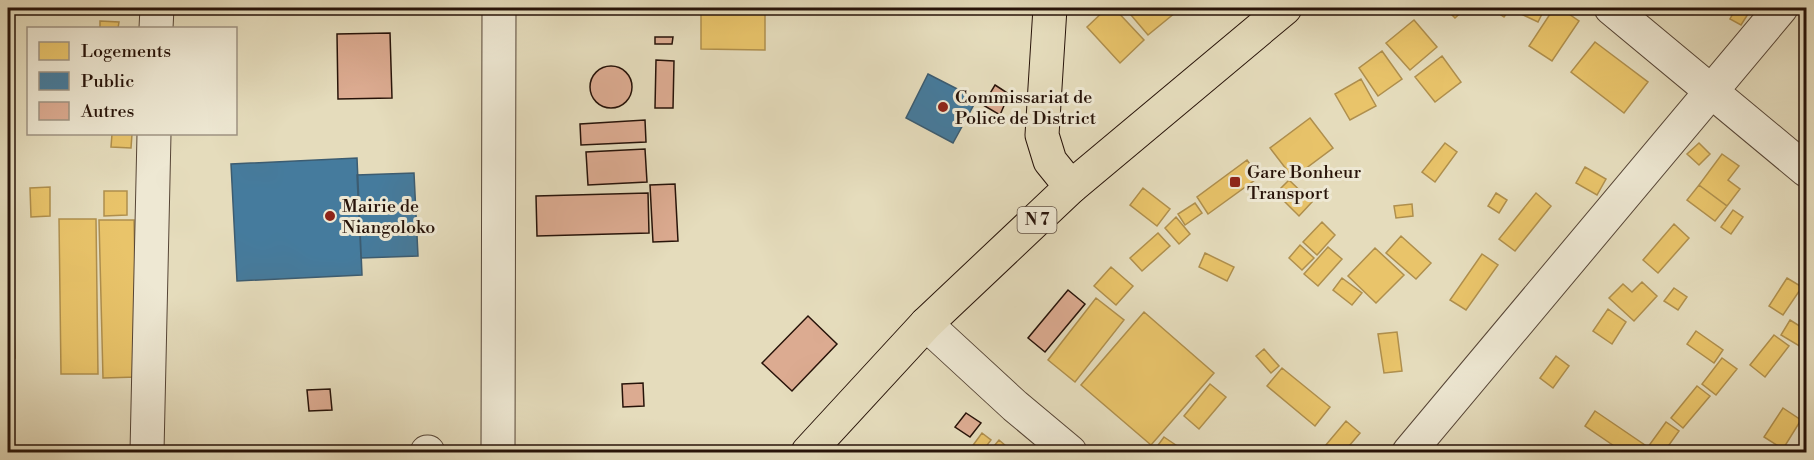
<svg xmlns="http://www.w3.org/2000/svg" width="1814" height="460" font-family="'Libre Bodoni',serif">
<rect width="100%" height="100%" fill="#e5dcbc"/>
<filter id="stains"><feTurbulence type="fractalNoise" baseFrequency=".00333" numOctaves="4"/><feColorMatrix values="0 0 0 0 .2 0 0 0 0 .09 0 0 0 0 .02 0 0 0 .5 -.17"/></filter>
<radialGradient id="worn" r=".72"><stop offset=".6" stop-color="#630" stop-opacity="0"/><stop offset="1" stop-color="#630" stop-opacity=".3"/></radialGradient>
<path fill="#e9c46a" stroke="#af8f4d" stroke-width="1.5" d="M610 8H654L653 14 610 12Z
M701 8H765V50L701 49Z
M1107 8H1114L1144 40 1120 63 1087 27Z
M1125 8H1181L1148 35Z
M1445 8H1466L1455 18Z
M1493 8H1511L1504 17 1492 9Z
M1522 8H1545L1538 22 1519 13Z
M1554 8H1560L1579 21 1552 61 1529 46Z
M1711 8H1724L1719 14Z
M1736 8 1748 14 1741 25 1730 19Z
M1414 20 1437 47 1410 70 1386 43Z
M100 21 119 22 118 28H100Z
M1595 42 1648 82 1624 113 1571 72Z
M1382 51 1402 79 1378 96 1359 68Z
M1442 56 1461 82 1435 102 1415 77Z
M1361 79 1376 106 1350 120 1335 94Z
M1310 118 1333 148 1293 178 1270 148Z
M112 134H132L131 148 111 147Z
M1445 143 1457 152 1435 182 1422 172Z
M1699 143 1710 154 1699 165 1687 154Z
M1722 154 1739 166 1728 180 1740 189 1727 206 1699 185Z
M1247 160 1259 177 1208 214 1197 197Z
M1585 167 1606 179 1597 195 1576 183Z
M1289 180 1312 202 1299 216 1276 193Z
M1699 185 1727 206 1715 221 1687 200Z
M50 187V216L31 217 30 188Z
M1143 188 1170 209 1157 226 1130 205Z
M104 191H127V215L104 216Z
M1496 193 1507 200 1499 213 1488 206Z
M1536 193 1551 206 1515 251 1499 239Z
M1195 203 1202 213 1185 225 1178 214Z
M1412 204 1413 216 1396 218 1394 206Z
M1733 210 1743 217 1731 234 1721 227Z
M1176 217 1190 234 1179 244 1165 228Z
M59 219H96L98 374H61Z
M99 220H134L137 377 103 378Z
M1322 222 1335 235 1317 255 1303 242Z
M1674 224 1689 238 1658 273 1643 260Z
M1158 233 1170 246 1142 271 1130 258Z
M1401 236 1431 263 1416 279 1386 253Z
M1300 245 1314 258 1302 270 1289 258Z
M1328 247 1342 259 1318 286 1304 274Z
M1375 248 1404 275 1376 303 1348 276Z
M1205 253 1234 267 1227 281 1199 267Z
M1482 254 1498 265 1466 310 1450 300Z
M1111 267 1133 286 1116 305 1094 286Z
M1342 278 1362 293 1352 305 1333 290Z
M1787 278 1802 287 1783 315 1769 306Z
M1642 282 1657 296 1634 321 1609 298 1623 284 1632 292Z
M1674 288 1687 297 1678 310 1664 301Z
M1096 298 1124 320 1075 382 1048 360Z
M1608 309 1626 322 1612 344 1593 331Z
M1144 312 1214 373 1151 445 1081 385Z
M1790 320 1806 330V350L1781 335Z
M8 328H14L15 358H8Z
M1696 331 1723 350 1714 363 1687 344Z
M1397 332 1402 371 1384 373 1378 334Z
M1774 335 1789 346 1765 377 1750 365Z
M1264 349 1279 366 1271 373 1256 356Z
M1556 356 1569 366 1553 388 1540 378Z
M1722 358 1737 369 1716 395 1702 384Z
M1282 368 1330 407 1315 426 1267 386Z
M1210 384 1226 397 1199 429 1184 416Z
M1697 386 1710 396 1683 428 1671 418Z
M1783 408 1801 420 1783 449 1764 437Z
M1595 411 1648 447 1666 422 1679 431 1664 452H1623L1585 426Z
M1346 421 1360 433 1344 452H1320Z
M982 433 991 440 982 452H968Z
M1164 437 1186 452H1153Z
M999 440 1013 452H989Z
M1479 447 1487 452H1475Z"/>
<path fill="#457b9d" stroke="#3c5c71" stroke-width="1.5" d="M928 74 977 99 953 143 906 118Z
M357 158 362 275 237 281 231 164Z
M414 173 418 256 361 258 357 175Z"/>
<path fill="#dcab91" stroke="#271309" stroke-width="1.5" d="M390 33 392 98 338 99 337 34Z
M655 37H673L672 44H655Z
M656 60 674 61 673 108H655Z
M590 87a21 21 0 1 1 42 0a21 21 0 1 1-42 0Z
M995 85 1009 94 1000 115 983 105Z
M645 120 646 142 581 145 580 124Z
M645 149 647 182 588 185 586 152Z
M675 184 678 241 653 242 650 185Z
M648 193 649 233 537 236 536 196Z
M1068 290 1085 304 1045 352 1028 338Z
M808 316 837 344 792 391 762 363Z
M643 383 644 406 623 407 622 384Z
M330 389 332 410 309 411 307 390Z
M966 413 981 423 970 437 955 427Z"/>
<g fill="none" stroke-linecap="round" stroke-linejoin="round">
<g stroke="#564536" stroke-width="35">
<path id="minor" d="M1611 8 1806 170
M156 28 157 8
M926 324 1015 406 1070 452
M147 452 154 134
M427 452H428
M498 452 499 8
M1409 452 1781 8"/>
</g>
<g stroke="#271309" stroke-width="35">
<path id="major" d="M1050 8 1042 135 1050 161 1071 187"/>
</g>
<g stroke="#271309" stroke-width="35">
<path id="highway" d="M808 452 926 324 1071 187 1285 8"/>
</g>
<use href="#minor" stroke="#eee8d3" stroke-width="33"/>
<use href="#major" stroke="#e5dcbc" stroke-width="33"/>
<use href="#highway" stroke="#e5dcbc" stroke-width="33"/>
</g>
<g fill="#8f2418" stroke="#eee8d3" stroke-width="2">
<circle cx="943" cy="107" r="6"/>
<rect x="1229" y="176" width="12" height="12" rx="3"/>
<circle cx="330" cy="216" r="6"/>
</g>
<g text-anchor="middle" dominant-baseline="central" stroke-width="6" stroke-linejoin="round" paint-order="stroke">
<rect fill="#eee8d3" stroke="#635346" stroke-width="1.5" x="1017.5" y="207" width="39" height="26" rx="4.5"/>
<g font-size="16" font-weight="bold" fill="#271309">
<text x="1037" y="220">N 7</text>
</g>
<g font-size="18" fill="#271309" stroke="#eee8d3" text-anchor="start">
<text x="955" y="97">Commissariat de<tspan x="955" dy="21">Police de District</tspan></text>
<text x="1247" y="172">Gare Bonheur<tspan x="1247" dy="21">Transport</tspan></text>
<text x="342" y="206">Mairie de<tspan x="342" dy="21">Niangoloko</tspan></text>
</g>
</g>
<rect width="1814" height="460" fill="none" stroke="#e5dcbc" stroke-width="30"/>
<rect x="9" y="9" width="1796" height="442" fill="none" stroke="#271309" stroke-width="3"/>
<rect x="15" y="15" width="1784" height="430" fill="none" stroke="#271309" stroke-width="1.5"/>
<rect x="27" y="27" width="210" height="108" fill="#eee8d3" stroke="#9e9382" stroke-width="1.5"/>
<rect x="39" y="42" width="30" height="18" fill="#e9c46a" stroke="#9e9382" stroke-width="1.5"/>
<text x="81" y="57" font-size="18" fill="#271309">Logements</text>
<rect x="39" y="72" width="30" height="18" fill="#457b9d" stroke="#9e9382" stroke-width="1.5"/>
<text x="81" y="87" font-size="18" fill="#271309">Public</text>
<rect x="39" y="102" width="30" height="18" fill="#dcab91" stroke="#9e9382" stroke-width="1.5"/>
<text x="81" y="117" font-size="18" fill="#271309">Autres</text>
<rect width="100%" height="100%" filter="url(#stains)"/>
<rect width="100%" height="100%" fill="url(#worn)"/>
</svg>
